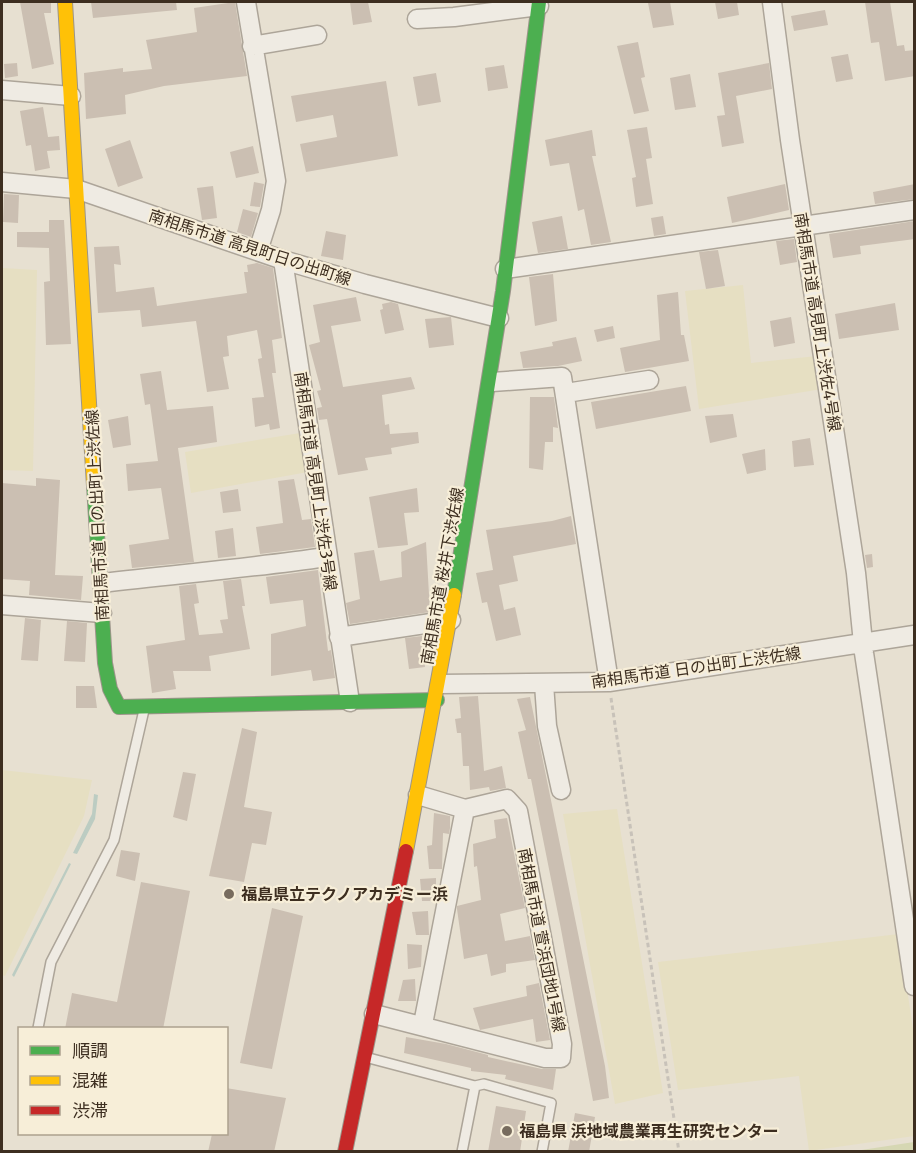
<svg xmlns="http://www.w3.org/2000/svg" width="916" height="1153" font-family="Merriweather,'Noto Sans JP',serif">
<rect width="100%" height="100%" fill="#e7e0d1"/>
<path fill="#e6dfc2" d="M2 268 37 270 33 471 2 470Z
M743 285 751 363 817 356 822 389 699 409 685 291Z
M300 433 308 472 191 493 185 452Z
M2 770 92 780 84 816 5 976 2 975Z
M617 809 663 1093 615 1104 563 814Z
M899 934 914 1036V1136L809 1151 799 1076 678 1090 658 962Z"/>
<path fill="#d6d7b3" d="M914 1142V1151H855Z"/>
<path fill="#bcccc2" d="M94 794 98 795 95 819 77 854 73 853 92 814Z
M69 863 71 864 14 977 12 975Z"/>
<path fill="#cbbfb2" d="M20 2H51V13H44L54 64 32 69Z
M91 2H176L177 10 93 18Z
M235 2 247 76 164 86 125 95 126 114 86 119 84 73 123 68V72L152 69 146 40 197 32 194 8Z
M350 2H368L372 22 353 25Z
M670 2 674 25 653 28 648 3Z
M715 2H737L739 15 718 19Z
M865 2H890L897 46 904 45 905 51 915 50V76L885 81 879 42 871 43Z
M825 10 828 25 794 31 791 16Z
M638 42 645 77 641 78 649 111 634 114 617 46Z
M848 54 853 79 836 82 831 57Z
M17 63 18 76 5 78 4 64Z
M769 63 772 89 736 96 744 143 722 147 717 116 725 115 718 73Z
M504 65 508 88 488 91 485 68Z
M436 73 441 102 418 106 413 77Z
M690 74 696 107 675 110 670 78Z
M386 81 398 156 306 172 300 144 337 137 333 115 296 122 291 96Z
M43 107 48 137 59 136 60 150 47 151 50 168 35 171 31 145 26 146 20 111Z
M647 127 652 158 646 159 653 204 636 207 632 178 636 177 627 130Z
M592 130 596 156H592L611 242 591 245 584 209 578 211 569 163 550 166 545 140Z
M130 140 143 178 118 187 105 149Z
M253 146 259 173 236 178 230 152Z
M254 182 264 184 260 207 250 206Z
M785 184 789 210 732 223 727 197Z
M915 184V199L875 204 873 192Z
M213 186 217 218 202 220 197 188Z
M4 194 19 195 18 223 3 222Z
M243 209 258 213 251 237 237 232Z
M562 216 568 249 538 253 532 222Z
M663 216 666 234 654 236 651 218Z
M49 220H64L71 344 46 345 44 282 50 281 49 248 17 247V232H49Z
M915 221V239L860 246 861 254 833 258 829 234Z
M326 231 346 235 343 260 321 256Z
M794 239 797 262 780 265 776 241Z
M119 246 121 265 114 264 116 292 154 287 157 306 247 293 244 272H248L247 265 257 263 273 268 282 338 272 340 276 373H272L280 428 270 430 269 424 255 427 252 398 264 397 258 359 262 358 257 330 227 336 229 356 223 357 229 389 207 392 196 321 142 327 140 310 98 313 94 247Z
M718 250 725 286 706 289 699 252Z
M553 274 557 321 535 326 529 277Z
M678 292 681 335H684L689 361 625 372 620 348 660 340 657 295Z
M356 297 361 321 331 326 343 387 411 377 415 389 382 395 385 425 389 424 390 434 418 432 419 443 391 448 392 454 365 458 368 470 338 475 327 419 319 420 317 408 322 407 317 391 321 390 309 345 320 342 313 305Z
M391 302 398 304 404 330 385 334 380 310 383 309 382 304Z
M895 303 899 330 839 339 835 314Z
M451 317 454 345 429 348 425 319Z
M791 317 795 343 774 347 770 321Z
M613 326 615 338 597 342 594 330Z
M576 337 582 361 558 366 523 368 520 352 553 346 552 342Z
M161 371 167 410 213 406 217 442 178 448 194 562 132 568 129 545 169 539 161 488 128 491 126 464 158 461 150 404 145 405 140 374Z
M686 386 691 411 596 429 591 402Z
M530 397H554L558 428 553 427V442H545L543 470 529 468Z
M733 414 737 437 710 443 705 416Z
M128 416 131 445 113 448 108 420Z
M810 438 814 465 794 467 792 441Z
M765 449 766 470 747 474 742 454Z
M36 478 60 480 55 575 83 576 81 600 29 595 30 581 2 579V483L36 486Z
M294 479 302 520 311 519 315 547 260 554 256 527 283 523 278 481Z
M417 488 419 512 404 513 408 545 378 548 369 497Z
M238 489 241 511 223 513 220 492Z
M571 516 576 544 513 556 518 581 499 585 504 610 515 607 521 635 496 641 487 602 482 603 476 573 493 570 486 530 552 521Z
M233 528 236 556 218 558 215 531Z
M426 542 430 612 350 624 346 603 360 599 354 553 374 550 380 581 402 577 401 552Z
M872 554 873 567 867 568 865 555Z
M318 570 328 651 331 650 335 678 313 681 311 670 271 676V634L306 626 303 600 270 604 266 577Z
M241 579 245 606H242L250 649 209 656 211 671H173L176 689 152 693 146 646 185 640 179 586 196 584 199 603 194 604 199 635 223 633 220 620 228 619 223 581Z
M25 618 41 620 38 661 21 660Z
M67 621 87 623 85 662 64 661Z
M422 636 425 667 409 669 405 638Z
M76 686H94L97 708H76Z
M478 696 484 771 502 766 506 788 490 791 489 787 470 790 469 766H463L461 733H457L455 719 461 718 459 697Z
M530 697 605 1066 609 1098 593 1101 560 924 531 779H528L518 732 526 730 517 699Z
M242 728 257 732 244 807 272 812 266 845 252 843 244 882 209 876Z
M183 772 196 774 187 821 173 817Z
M434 813 450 816V828L449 834 443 833 442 869H429L427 846 432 845Z
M507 818 525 908 500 914 505 941 530 936 535 960 506 964V972L491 976 487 954 464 959 457 909V906L481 900 477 866 474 867 473 844 496 838 494 820Z
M121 850 140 853 135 881 116 876Z
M436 878V901H422L420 879Z
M141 882 190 891 163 1029H65L72 993 117 1002Z
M272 908 303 916 272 1069 240 1063Z
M428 911 429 935H416L412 912Z
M407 944 422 945 421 967 408 969Z
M415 979 416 1001H398L403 980Z
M539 983 550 1040 536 1042 533 1019 480 1030 473 1008 527 996 526 986Z
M406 1037 446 1044 488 1055V1057L542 1069H556L553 1090 505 1079 506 1075 471 1071V1068L404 1053Z
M226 1088 286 1098 274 1152H208L212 1134H226Z
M496 1106 526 1111 520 1152H488Z
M575 1113 595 1117 589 1152H568Z"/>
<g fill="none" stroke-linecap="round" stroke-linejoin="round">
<g stroke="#ada599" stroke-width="12">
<path id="lane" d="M38 1028 51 962 114 840 144 710
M365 1057 475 1086 484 1084 551 1103 542 1152
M462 1152 475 1086"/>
</g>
<g stroke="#ada599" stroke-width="21">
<path id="street" d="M246 2 276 181 271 210 258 251
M772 2 790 140 856 573 864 653 914 986
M417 19 454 17 539 6
M252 46 317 35
M2 90 71 96
M2 182 76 189 283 260 365 284 499 318
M283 260 350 702
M505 269 914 210
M492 382 562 377 609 682
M566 393 649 380
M102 583C177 574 252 568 326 557
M2 605 102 613
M339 637 451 620
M440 684 609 682 914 635
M544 684 547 726 561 790
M374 1014 545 1058H561L562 1044 518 811 507 799 465 809 418 795
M423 1024 465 809"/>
</g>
<g stroke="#9c958a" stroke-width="16">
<path id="fast" d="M94 486 105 663 110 689 119 707 437 700
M454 595 503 291 539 2"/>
</g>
<g stroke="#9c958a" stroke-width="16">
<path id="slow" d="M65 2 94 486
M406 851 454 595"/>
</g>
<g stroke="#9c958a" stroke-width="16">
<path id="jam" d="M345 1152 406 851"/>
</g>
<path stroke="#c8c2b9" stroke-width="3" stroke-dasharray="4.5 3" stroke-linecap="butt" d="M611 698 679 1152"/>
<use href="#lane" stroke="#efebe3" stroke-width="9"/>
<use href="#street" stroke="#efebe3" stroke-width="18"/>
<use href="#fast" stroke="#4caf50" stroke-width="14"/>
<use href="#slow" stroke="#ffc107" stroke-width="14"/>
<use href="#jam" stroke="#c62828" stroke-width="14"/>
</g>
<g fill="#786c5e" stroke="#f7eed8" stroke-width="2">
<circle cx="229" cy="894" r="6"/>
<circle cx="507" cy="1131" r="6"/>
</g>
<g text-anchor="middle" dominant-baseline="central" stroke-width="4.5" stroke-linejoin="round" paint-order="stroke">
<g font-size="16" fill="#3d2e20" stroke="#f7eed8">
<text transform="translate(250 247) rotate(18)">南相馬市道 高見町日の出町線</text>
<text transform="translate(818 322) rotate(81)">南相馬市道 高見町上渋佐4号線</text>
<text transform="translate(316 481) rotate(82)">南相馬市道 高見町上渋佐3号線</text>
<text transform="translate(97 515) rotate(-93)">南相馬市道 日の出町上渋佐線</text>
<text transform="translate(442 576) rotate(-80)">南相馬市道 桜井下渋佐線</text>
<text transform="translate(696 667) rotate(-8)">南相馬市道 日の出町上渋佐線</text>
<text transform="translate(542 940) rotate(79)">南相馬市道 萱浜団地1号線</text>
</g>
<g font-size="16" font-weight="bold" fill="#3d2e20" stroke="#f7eed8" text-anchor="start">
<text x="241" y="894">福島県立テクノアカデミー浜</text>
<text x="519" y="1131">福島県 浜地域農業再生研究センター</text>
</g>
</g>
<rect width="916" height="1153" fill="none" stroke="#3d2e20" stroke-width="6"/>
<rect x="18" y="1027" width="210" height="108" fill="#f7eed8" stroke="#ada18e" stroke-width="1.5"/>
<rect x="30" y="1046" width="30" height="9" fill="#4caf50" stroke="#ada18e" stroke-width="1.5"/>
<text x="72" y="1057" font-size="18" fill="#3d2e20">順調</text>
<rect x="30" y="1076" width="30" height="9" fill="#ffc107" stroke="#ada18e" stroke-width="1.5"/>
<text x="72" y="1087" font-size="18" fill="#3d2e20">混雑</text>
<rect x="30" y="1106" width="30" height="9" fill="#c62828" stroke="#ada18e" stroke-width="1.5"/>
<text x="72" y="1117" font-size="18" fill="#3d2e20">渋滞</text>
</svg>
